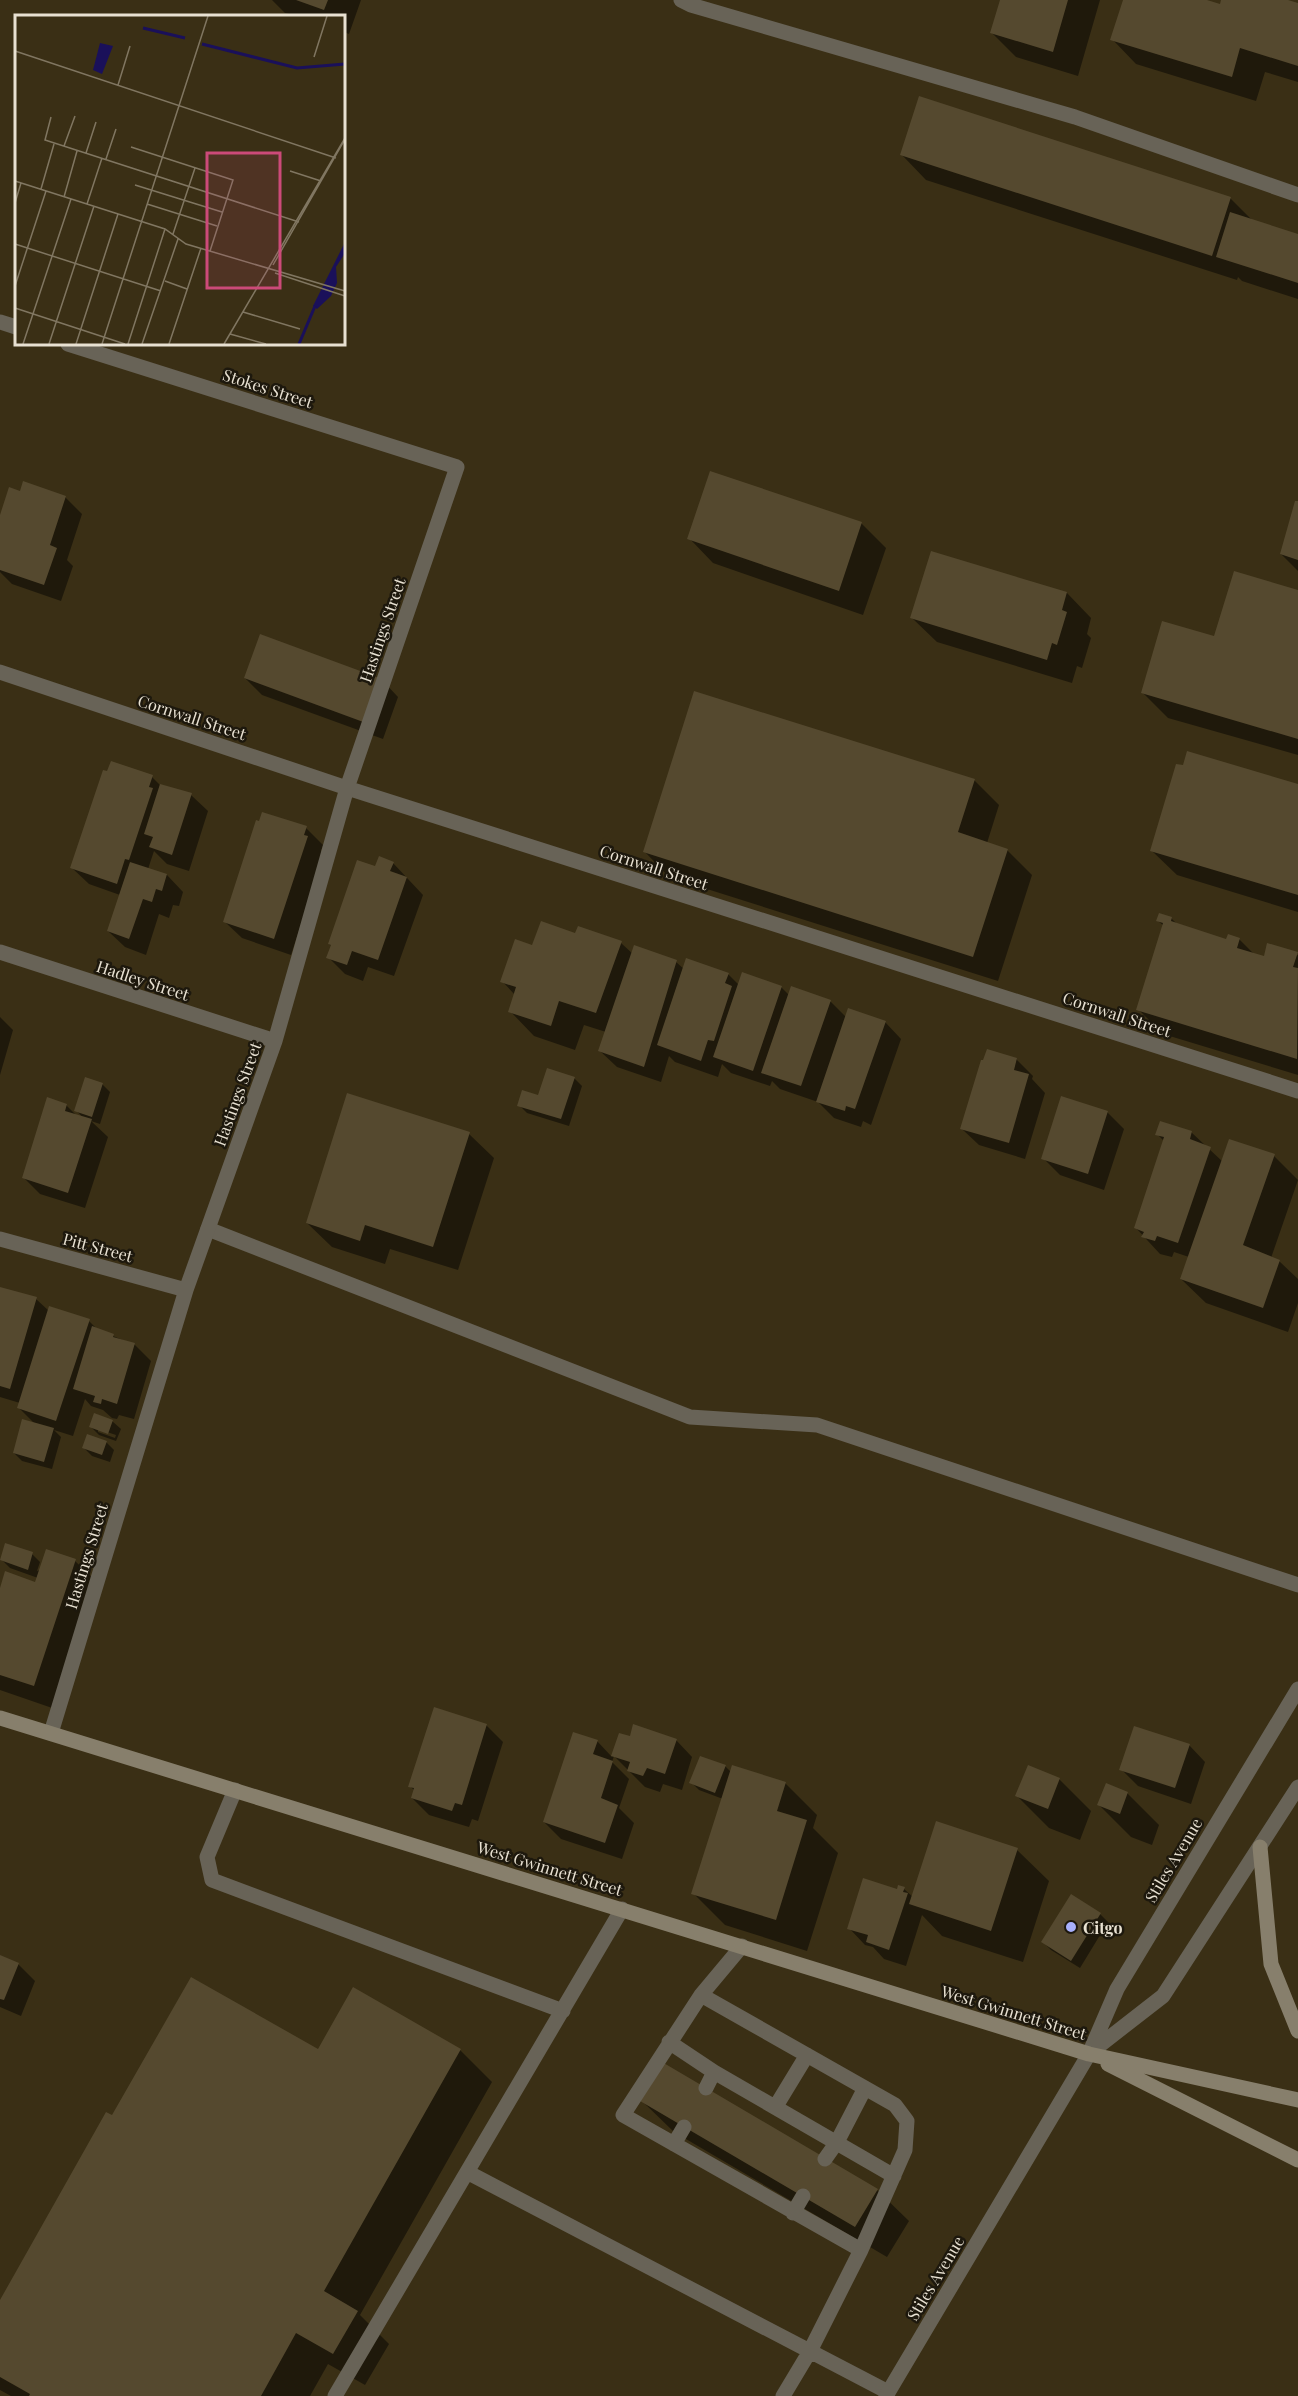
<svg xmlns="http://www.w3.org/2000/svg" width="1298" height="2396" font-family="'Playfair Display',serif">
<rect width="100%" height="100%" fill="#3a2f15"/>
<path fill="#0007" fill-rule="evenodd" d="M272 0H361L349 34 344 32V16H297L285 13Z
M1001 0H1100L1078 76 1016 57 992 33Z
M1124 0H1202L1221 6 1223 0H1283L1298 4V82L1265 72 1256 101 1136 64 1112 39Z
M902 155 1230 198 1253 221 1298 235V299L1242 281 1238 277 1237 280 926 180Z
M21 493 65 497 82 514 67 560 73 566 61 601 12 584 0 572V519Z
M1298 503V571L1281 554Z
M861 523 886 548 863 615 713 563 689 538Z
M1298 591V755L1168 718 1143 693 1215 638Z
M1067 593 1091 618 1087 634 1091 638 1082 668 1077 666 1072 683 937 642 912 618Z
M245 678 382 680 398 697 383 739 262 695Z
M1184 767 1298 785V912L1177 875 1152 851Z
M152 777 161 786 191 795 208 811 189 871 167 864 154 851 148 869 167 875 183 892 179 906 173 905 169 918 159 914 146 955 125 947 108 931 120 895 89 884 72 868Z
M974 780 999 805 987 843 1007 850 1032 875 998 981 669 877 645 852Z
M306 828 323 845 321 851 324 854 291 955 242 938 225 922Z
M393 863 423 895 394 976 368 967 363 981 345 974 328 957 332 946 329 944 376 868Z
M1171 918 1178 925 1227 941 1239 939 1254 954 1265 958 1298 955V1075L1163 1034 1138 1009 1164 926 1158 921Z
M576 935 621 943 633 954 676 962 684 969 728 974 739 985 781 987 789 995 792 988 831 1002 847 1018 885 1022 901 1039 871 1125 863 1121 861 1127 834 1118 818 1102 780 1089 772 1081 770 1086 731 1073 722 1064 718 1077 675 1062 669 1056 661 1082 617 1067 600 1051 606 1032 584 1025 575 1050 534 1036 510 1011 515 995 502 981 533 947Z
M0 1017 13 1030 0 1075Z
M1016 1059 1033 1076 1032 1079 1045 1093 1025 1159 979 1145 962 1129 984 1062Z
M574 1078 582 1086 569 1126 527 1113 519 1105Z
M102 1084 110 1092 100 1124 91 1121 108 1137 85 1208 40 1194 23 1177 66 1105 77 1116 84 1119 76 1110Z
M1107 1112 1124 1129 1104 1190 1060 1175 1043 1158Z
M1191 1132 1223 1162 1274 1156 1298 1180 1271 1258 1279 1261 1298 1279V1303L1288 1332 1206 1303 1181 1279 1189 1257 1174 1252 1172 1257 1160 1254 1136 1228 1164 1141 1157 1134Z
M469 1134 494 1158 458 1270 390 1249 385 1264 332 1247 307 1223Z
M0 1288 36 1299 49 1311 89 1321 98 1330 135 1345 151 1361 134 1419 119 1415 117 1419 112 1418 103 1410 91 1406 85 1399 73 1436 54 1430 61 1437 52 1469 22 1461 14 1453 35 1424 18 1407 20 1403 0 1397Z
M112 1421 121 1429 116 1441 99 1435 91 1427ZM98 1429 116 1435 115 1438 98 1432Z
M106 1442 114 1450 110 1462 92 1456 84 1448Z
M32 1554 40 1562 37 1571 75 1561 100 1585 58 1710 0 1690V1593L36 1583 38 1578 10 1568 2 1560Z
M486 1725 503 1742 478 1821 472 1819 469 1827 429 1815 412 1798 415 1791 410 1786Z
M620 1735 631 1738 676 1740 692 1757 682 1790 663 1784 660 1792 645 1787 614 1756 612 1762 629 1779 619 1808 634 1823 622 1859 561 1839 544 1822 597 1741 612 1757Z
M1189 1745 1205 1762 1191 1804 1138 1786 1121 1769Z
M725 1766 731 1772 785 1783 817 1815 813 1828 838 1853 807 1951 725 1925 693 1893 723 1799 699 1790 691 1782Z
M1059 1779 1091 1811 1080 1840 1049 1828 1017 1796Z
M1127 1793 1159 1825 1152 1845 1131 1837 1099 1805Z
M1017 1850 1049 1881 1023 1962 942 1936 922 1915 906 1966 884 1959 873 1947 865 1945 849 1928 897 1890 904 1889 913 1897Z
M1100 1914 1108 1922 1080 1968 1051 1950 1043 1942Z
M0 1956 18 1964 35 1981 21 2016 0 2007Z
M460 2050 492 2082 360 2315 389 2344 365 2385 328 2364 310 2396H11L0 2390V2303L113 2117Z
M642 2101 877 2190 909 2221 887 2257 674 2132Z"/>
<path fill="#55492f" d="M296 0H328L324 10Z
M1000 0H1068L1053 52 990 33Z
M1123 0H1207L1220 4 1221 0H1288L1298 3V66L1240 48 1232 77 1110 40Z
M919 96 1231 197 1212 256 900 155Z
M1230 212 1298 234V283L1216 257Z
M710 471 862 522 839 591 687 539Z
M23 481 66 496 50 545 57 548 44 585 0 570V515L9 487 20 491Z
M1295 501H1298V560L1280 554Z
M931 551 1067 592 1062 610 1067 612 1057 645 1052 643 1047 660 910 618Z
M1234 571 1298 590V739L1141 693 1162 621 1214 636Z
M260 634 382 679 366 723 244 678Z
M694 691 975 779 958 832 1008 849 973 957 643 852Z
M1187 751 1298 784V895L1150 851 1176 764 1183 765Z
M111 761 153 775 149 787 153 788 129 860 125 859 117 884 70 868 103 770 107 771Z
M160 784 192 793 172 855 149 847 153 837 144 834Z
M262 812 307 826 304 835 308 836 274 939 223 922 256 820 259 821Z
M379 856 394 862 390 871 407 877 378 960 352 951 347 965 326 958 331 945 328 944 357 860 375 866Z
M130 862 167 874 162 891 156 889 152 902 143 899 129 939 107 931Z
M1159 913 1172 917 1171 921 1226 939 1228 934 1240 938 1237 948 1264 956 1267 943 1298 952 1293 967 1298 968 1297 1059 1136 1010 1163 923 1156 921Z
M541 921 575 933 578 926 622 941 596 1013 559 1001 551 1026 508 1012 516 987 500 982 515 939 532 945Z
M634 945 677 960 644 1067 598 1051Z
M686 958 729 973 725 983 732 986 714 1041 708 1040 701 1061 657 1045Z
M742 972 782 986 753 1071 713 1057Z
M791 986 831 1000 801 1086 761 1073Z
M848 1008 886 1021 855 1109 846 1106 845 1111 816 1102Z
M987 1049 1017 1058 1014 1070 1029 1074 1009 1143 960 1129 981 1060H983Z
M547 1068 575 1077 561 1119 517 1106 522 1090 538 1095Z
M85 1077 103 1083 92 1117 74 1111Z
M347 1093 470 1132 433 1247 365 1225 360 1241 306 1223Z
M1061 1096 1108 1111 1088 1174 1041 1159Z
M47 1097 67 1104 65 1111 92 1119 68 1193 22 1178Z
M1160 1121 1192 1131 1190 1139 1211 1147 1178 1243 1157 1236 1155 1241 1141 1237 1144 1232 1134 1228 1164 1137 1155 1135Z
M1229 1139 1275 1154 1243 1245 1280 1260 1263 1308 1180 1279Z
M0 1287 37 1297 10 1389 0 1386Z
M49 1306 90 1319 56 1421 17 1408Z
M92 1326 114 1334 113 1337 135 1343 117 1404 102 1399 101 1404 93 1402 95 1396 73 1389Z
M94 1413 113 1420 108 1434 89 1427Z
M22 1419 54 1428 44 1462 13 1453Z
M87 1434 107 1441 102 1455 82 1448Z
M5 1543 33 1552 28 1570 0 1560Z
M46 1549 76 1559 34 1686 0 1675V1588L5 1571 35 1582Z
M434 1707 487 1724 462 1805 455 1803 452 1811 411 1798 414 1788 408 1787Z
M633 1724 677 1739 665 1774 647 1768 643 1776 627 1771 630 1762 611 1756 619 1733 630 1736Z
M1134 1726 1190 1744 1175 1788 1119 1770Z
M573 1732 598 1740 593 1754 613 1761 601 1798 618 1805 605 1843 543 1822Z
M700 1756 726 1765 715 1793 689 1783Z
M732 1765 786 1782 777 1811 807 1820 776 1920 691 1894Z
M1028 1765 1060 1778 1048 1809 1015 1796Z
M1106 1783 1128 1792 1120 1814 1097 1805Z
M936 1821 1018 1848 991 1931 909 1904Z
M863 1878 897 1889 898 1885 905 1887 903 1892 908 1893 889 1950 866 1942 868 1935 847 1929Z
M1071 1894 1101 1913 1071 1961 1041 1942Z
M0 1955 19 1963 4 2000 0 1999Z
M191 1977 318 2049 353 1987 461 2049 324 2291 358 2311 333 2354 296 2333 261 2396H29L30 2394 0 2377V2300L106 2112 112 2115Z
M662 2062 878 2189 855 2227 640 2101Z"/>
<g fill="none" stroke-linecap="round" stroke-linejoin="round">
<path stroke="#686357" stroke-width="15" d="M681 0 691 5 1075 117 1298 195
M208 1229 690 1417 817 1425 1298 1585
M235 1790 207 1857 212 1880 563 2011
M742 1946 701 1995 623 2115 861 2250 810 2351 783 2396
M701 1995 895 2105 907 2121 905 2150 861 2250
M669 2042 714 2072 894 2176
M706 2088 714 2072
M776 2106 807 2055
M674 2144 684 2127
M825 2159 837 2142 865 2088
M467 2172 888 2392
M793 2213 803 2196
M335 2396 622 1909"/>
<path stroke="#686357" stroke-width="15" d="M0 322 16 327
M0 672 347 788 1298 1091
M0 952 275 1041
M0 1239 186 1290
M51 1733 186 1290 275 1041 347 788 457 467 68 344"/>
<path stroke="#686357" stroke-width="15" d="M1091 2052 1163 1996 1298 1787
M886 2396 1089 2054 1117 1989 1298 1689"/>
<path stroke="#877f6c" stroke-width="15" d="M0 1718 1089 2054 1298 2100
M1260 1847 1271 1964 1298 2031
M1108 2064 1298 2160"/>
</g>
<circle fill="#a8b0fc" stroke="#1d180d" stroke-width="2" cx="1071" cy="1927" r="6"/>
<g text-anchor="middle" dominant-baseline="central" stroke-width="5" stroke-linejoin="round" paint-order="stroke">
<g font-size="16" fill="#e8e1d2" stroke="#1d180d">
<text transform="translate(268 388) rotate(18)">Stokes Street</text>
<text transform="translate(382 630) rotate(-71)">Hastings Street</text>
<text transform="translate(192 717) rotate(18)">Cornwall Street</text>
<text transform="translate(654 867) rotate(18)">Cornwall Street</text>
<text transform="translate(143 980) rotate(18)">Hadley Street</text>
<text transform="translate(1117 1014) rotate(18)">Cornwall Street</text>
<text transform="translate(237 1094) rotate(-70)">Hastings Street</text>
<text transform="translate(98 1247) rotate(15)">Pitt Street</text>
<text transform="translate(86 1556) rotate(-73)">Hastings Street</text>
<text transform="translate(1173 1860) rotate(-59)">Stiles Avenue</text>
<text transform="translate(550 1868) rotate(17)">West Gwinnett Street</text>
<text transform="translate(1014 2012) rotate(17)">West Gwinnett Street</text>
<text transform="translate(935 2278) rotate(-59)">Stiles Avenue</text>
</g>
<g font-size="16" font-weight="bold" fill="#e8e1d2" stroke="#1d180d" text-anchor="start">
<text x="1083" y="1927">Citgo</text>
</g>
</g>
<g transform="translate(15 15)">
<rect width="330" height="330" fill="#3a2f15"/>
<path d="M85 28 98 31 87 59 78 55ZM330 227V238L321 252 322 268 316 281 302 294 298 291Z" fill="#1a105a"/>
<path fill="none" stroke="#1a105a" stroke-width="3" d="M128 13 170 23M187 29 282 53 330 49M284 329 300 291"/>
<path fill="none" stroke="#807661" stroke-width="1.5" d="M0 36 321 143M299 42 312 1M103 70 115 31M36 102 30 125 284 207M49 131 60 101M116 132 218 165 195 236M71 138 81 107M91 144 101 114M275 156 306 166M0 166 150 214 171 229 330 276M120 170 207 197M26 174 39 129M49 182 62 136M0 188 6 168M72 189 87 143M132 189 202 211M158 219 180 153M0 229 146 276M258 250 329 126M260 258 330 281M150 266 172 274M0 271 31 176M0 293 110 329M228 297 285 314M215 319 251 329M8 329 56 184M34 329 79 191M61 329 103 199M87 329 193 1M113 329 150 214M127 329 163 224M154 329 186 233M209 329 330 123"/>
<path fill="#cc4a79" fill-opacity="0.15" stroke="#cc4a79" stroke-width="3" d="M192 138H265V273H192Z"/>
<rect width="330" height="330" fill="none" stroke="#e8e1d2" stroke-width="3"/>
</g>
</svg>
